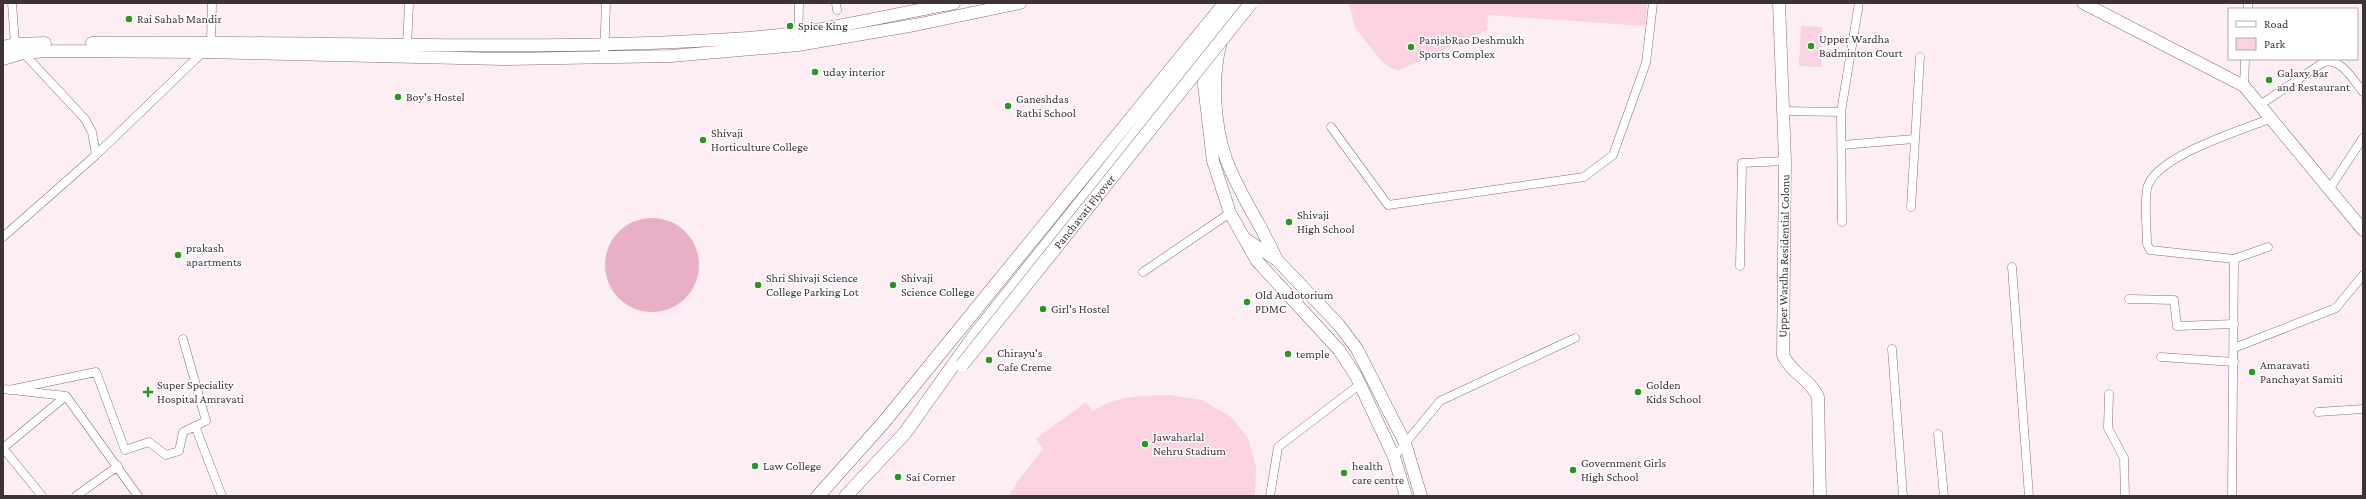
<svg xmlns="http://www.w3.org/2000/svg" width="2366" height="499" font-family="'Crimson Pro',serif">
<rect width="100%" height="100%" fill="#fdeef4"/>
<path fill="#fad2e2" d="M1349 3H1647L1645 26 1488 15 1487 30 1398 71 1384 64 1355 28Z
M1801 26 1822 27 1821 67 1799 66Z
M1170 395 1202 400 1231 417 1248 438 1256 467 1255 496H1009L1017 482 1043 449 1036 439 1086 402 1093 411C1116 395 1144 396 1170 395Z"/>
<path fill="#e9afc7" d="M605 265a47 47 0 1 1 94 0a47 47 0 1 1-94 0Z"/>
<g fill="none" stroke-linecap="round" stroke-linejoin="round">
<g stroke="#857078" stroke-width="9">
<path id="street" d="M12 3 15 44 85 119 92 132 96 155
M836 3 837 10
M2248 9V3
M798 45 799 3
M407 48 409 3
M604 58 606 3
M2244 86 2245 59
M2260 105 2324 62C2342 58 2353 80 2363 92
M1783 111 1841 112
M1331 127 1388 205 1584 177 1613 155 1646 63 1653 3
M1842 145 1914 139
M2330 188 2363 138
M1911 207 1920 57
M1842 222 1841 112 1859 3
M3 237 96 155 203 52 211 41 212 3
M2234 259 2268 247
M1740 266 1742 163 1785 161
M2012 267 2029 496
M1143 272 1230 213
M2129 299 2174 300 2177 326 2234 324
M2234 348 2336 308 2363 275
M1892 349 1903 496
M2161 357 2234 362
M3 389 66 396 138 496
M9 390 96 372 125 450 149 442 166 455 179 451 183 432 206 421 183 339
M2109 394 2108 428 2124 458 2125 496
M2318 412 2363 409
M195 426 222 496
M1938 434 1944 496
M1394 457 1440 401 1575 338
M42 496 3 448 66 396
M76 496 118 466
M1270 496 1278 447 1359 385
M2232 496 2234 259 2150 250 2147 244C2147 227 2144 207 2147 189 2152 157 2244 129 2272 118"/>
</g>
<g stroke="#857078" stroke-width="13">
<path id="secondary" d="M1779 3 1785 161 1783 355C1791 373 1810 379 1818 397L1820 496
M2083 3 2244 86 2363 230
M1221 42C1211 78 1214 124 1226 159 1239 194 1262 226 1277 260
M92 43C310 40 530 53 748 38 818 33 885 16 954 3
M3 47 15 44 45 43
M1206 57 1204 85 1213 161 1230 213 1257 261 1339 350 1356 376 1394 457 1406 496
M3 59 23 53 47 51 203 52 503 59 671 56 798 45 915 25 1020 3
M1247 240 1277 260 1339 325 1357 349 1405 443 1421 496"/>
</g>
<g stroke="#857078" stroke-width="14">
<path id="primary" d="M818 496 884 422 1225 3
M846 496 905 433 974 336 1240 3"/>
</g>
<use href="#street" stroke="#fff" stroke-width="8"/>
<use href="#secondary" stroke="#fff" stroke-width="12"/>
<use href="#primary" stroke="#fff" stroke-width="13"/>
<g stroke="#857078" stroke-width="14" stroke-linecap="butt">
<g id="primary-bridge">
<path id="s1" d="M962 365 1251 3"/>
</g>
</g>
<use href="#primary-bridge" stroke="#fff" stroke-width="13"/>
</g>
<g fill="#299621" stroke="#fff" stroke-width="1.5">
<circle cx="129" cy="19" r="4"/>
<circle cx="790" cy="26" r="4"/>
<circle cx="1811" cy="46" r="4"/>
<circle cx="1411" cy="47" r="4"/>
<circle cx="815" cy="72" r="4"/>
<circle cx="2269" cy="80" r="4"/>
<circle cx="398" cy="97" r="4"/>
<circle cx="1008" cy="106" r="4"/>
<circle cx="703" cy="140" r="4"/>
<circle cx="1289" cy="222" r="4"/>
<circle cx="178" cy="255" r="4"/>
<circle cx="758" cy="285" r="4"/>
<circle cx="893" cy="285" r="4"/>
<circle cx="1247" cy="302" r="4"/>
<circle cx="1043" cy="309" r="4"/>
<circle cx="1288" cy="354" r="4"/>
<circle cx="989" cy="360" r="4"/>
<circle cx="2252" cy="372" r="4"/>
<path d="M146 386h4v4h4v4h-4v4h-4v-4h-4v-4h4z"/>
<circle cx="1638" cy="392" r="4"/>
<circle cx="1145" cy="444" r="4"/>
<circle cx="755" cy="466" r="4"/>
<circle cx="1573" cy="470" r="4"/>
<circle cx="1344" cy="473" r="4"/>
<circle cx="898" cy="477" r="4"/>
</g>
<g text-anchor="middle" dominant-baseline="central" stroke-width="3" stroke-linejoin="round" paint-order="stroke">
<g font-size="12" fill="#3d3337" stroke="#fff" text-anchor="start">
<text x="137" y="19">Rai Sahab Mandir</text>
<text x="798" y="26">Spice King</text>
<text x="1819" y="39">Upper Wardha<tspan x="1819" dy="14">Badminton Court</tspan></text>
<text x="1419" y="40">PanjabRao Deshmukh<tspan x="1419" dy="14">Sports Complex</tspan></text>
<text x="823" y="72">uday interior</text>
<text x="2277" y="73">Galaxy Bar<tspan x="2277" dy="14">and Restaurant</tspan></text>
<text x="406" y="97">Boy's Hostel</text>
<text x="1016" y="99">Ganeshdas<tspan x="1016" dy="14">Rathi School</tspan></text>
<text x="711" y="133">Shivaji<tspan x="711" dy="14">Horticulture College</tspan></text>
<text x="1297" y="215">Shivaji<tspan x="1297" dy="14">High School</tspan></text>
<text x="186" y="248">prakash<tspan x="186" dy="14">apartments</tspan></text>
<text x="766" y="278">Shri Shivaji Science<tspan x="766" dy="14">College Parking Lot</tspan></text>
<text x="901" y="278">Shivaji<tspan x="901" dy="14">Science College</tspan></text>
<text x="1255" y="295">Old Audotorium<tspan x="1255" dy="14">PDMC</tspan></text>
<text x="1051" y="309">Girl's Hostel</text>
<text x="997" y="353">Chirayu's<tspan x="997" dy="14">Cafe Creme</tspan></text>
<text x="1296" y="354">temple</text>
<text x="2260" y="365">Amaravati<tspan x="2260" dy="14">Panchayat Samiti</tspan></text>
<text x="157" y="385">Super Speciality<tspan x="157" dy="14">Hospital Amravati</tspan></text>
<text x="1646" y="385">Golden<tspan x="1646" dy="14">Kids School</tspan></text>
<text x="1153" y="437">Jawaharlal<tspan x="1153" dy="14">Nehru Stadium</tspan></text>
<text x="1581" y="463">Government Girls<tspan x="1581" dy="14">High School</tspan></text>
<text x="763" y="466">Law College</text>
<text x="1352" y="466">health<tspan x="1352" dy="14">care centre</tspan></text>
<text x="906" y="477">Sai Corner</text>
</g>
<g font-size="12" fill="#3d3337" stroke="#fff">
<text stroke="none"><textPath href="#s1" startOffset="196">Panchavati Flyover</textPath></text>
<text transform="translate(1784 256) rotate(-89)">Upper Wardha Residential Colonu</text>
</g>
</g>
<rect width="2366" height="499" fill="none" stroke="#3d3337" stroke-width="8"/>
<rect x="2228" y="8" width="130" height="52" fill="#ffffff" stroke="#b1adaf"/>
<rect x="2236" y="21" width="20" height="6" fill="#ffffff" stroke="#b1adaf"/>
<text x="2264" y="28" font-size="12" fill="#3d3337">Road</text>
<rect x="2236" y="38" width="20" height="12" fill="#fad2e2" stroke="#b1adaf"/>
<text x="2264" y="48" font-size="12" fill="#3d3337">Park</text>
</svg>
